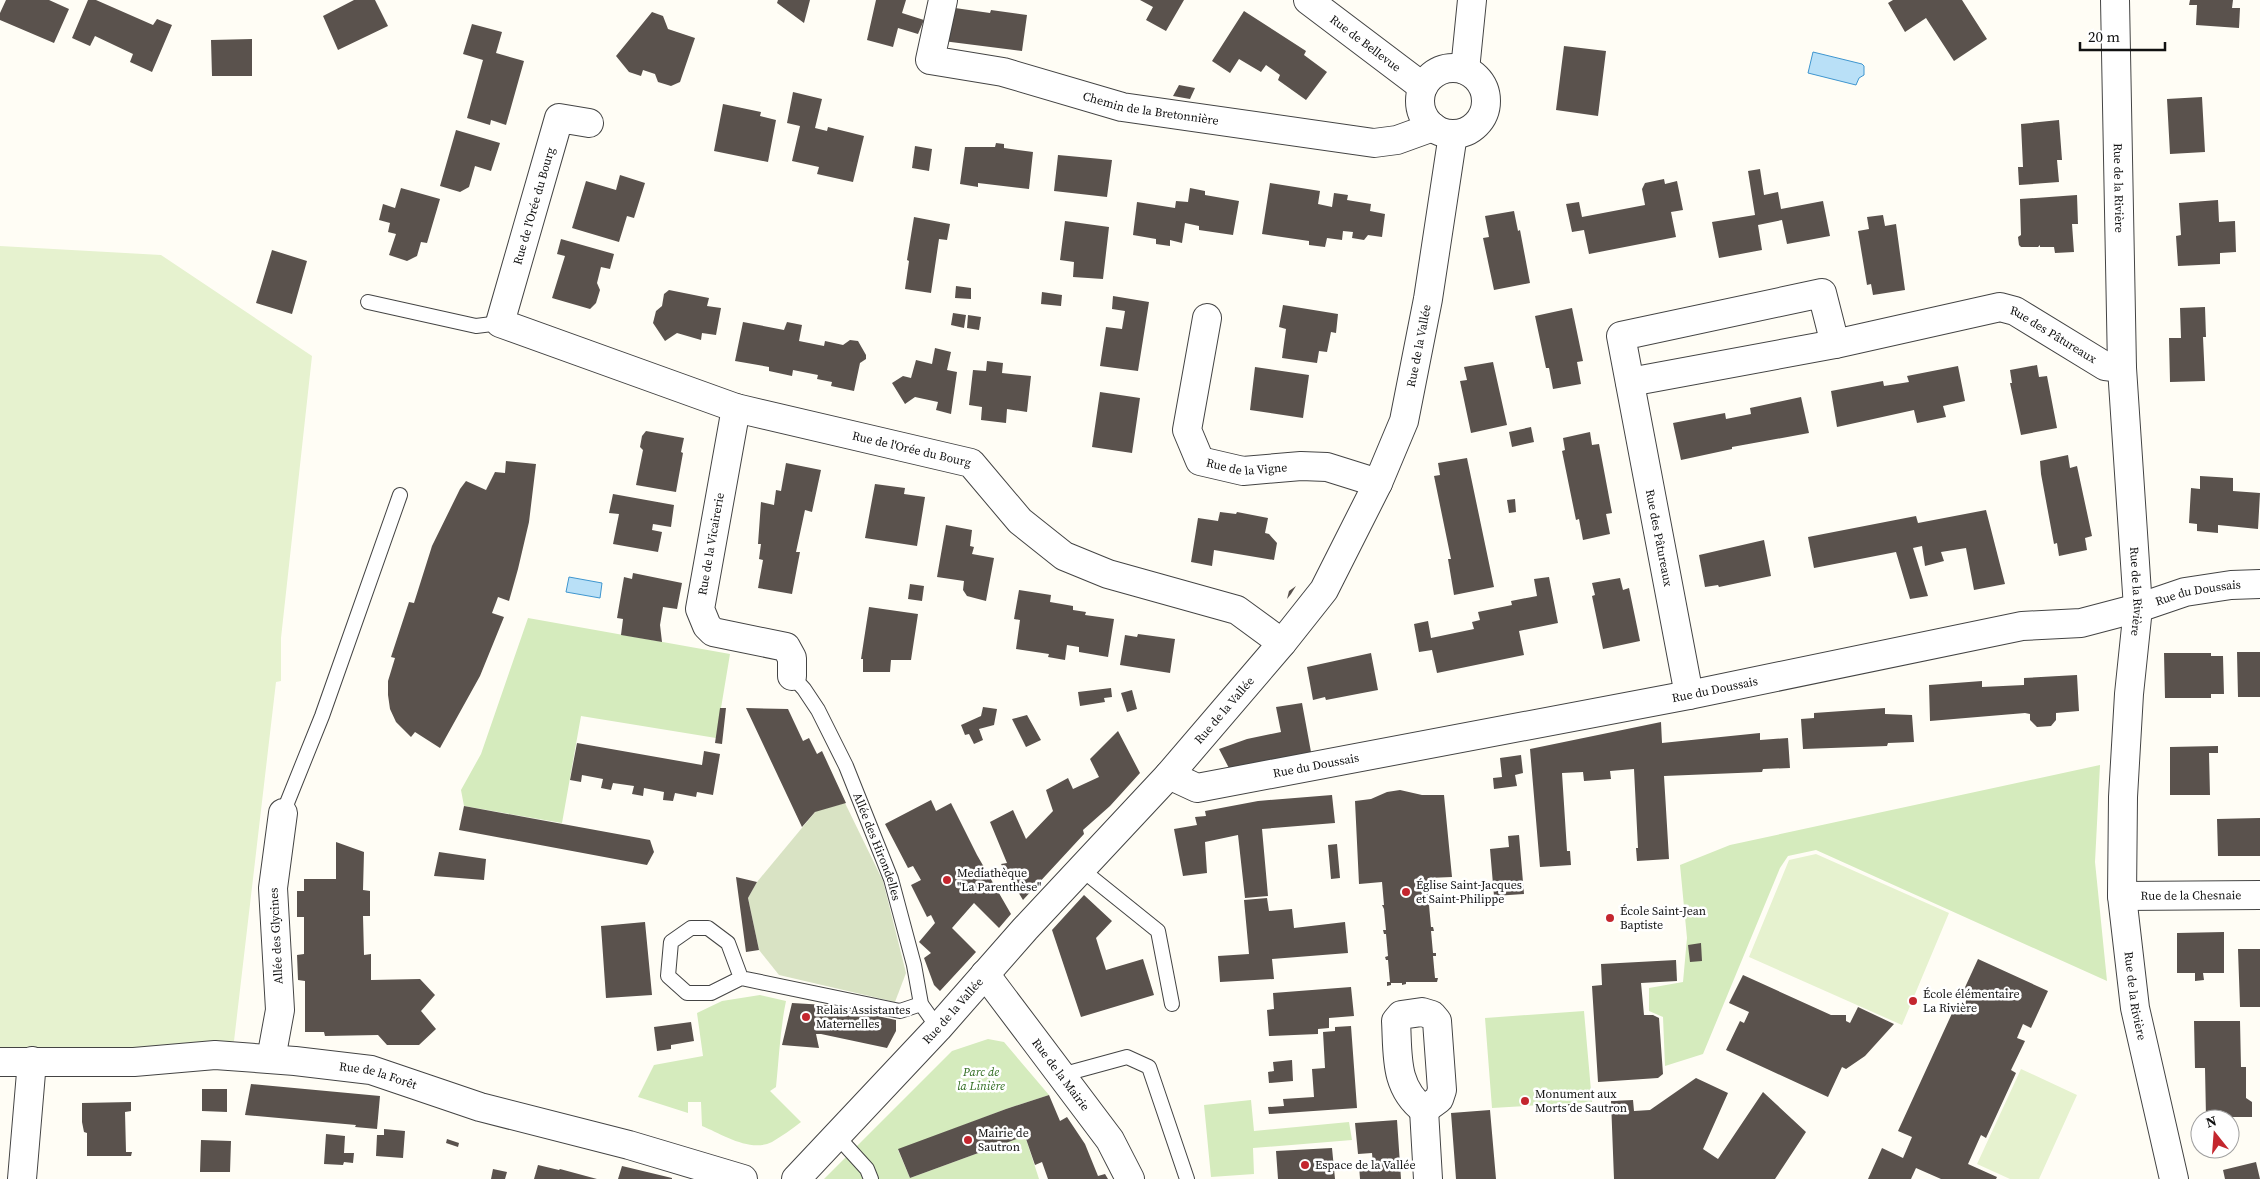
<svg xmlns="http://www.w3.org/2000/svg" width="2260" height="1179" font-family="'Source Serif 4',serif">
<rect width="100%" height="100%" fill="#fffdf5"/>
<path fill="#d5ebbd" d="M528 618 730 654 716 738 581 716 562 823 464 806 461 790 481 754Z
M2100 765 2095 862 2107 981 1816 850 1788 856 1780 868 1703 1054 1665 1066 1663 1017 1649 1011V988L1683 982 1687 938 1680 865 1730 845Z
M760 995 786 1001C780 1030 779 1058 776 1087L770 1091 801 1122C792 1129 782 1136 772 1142 750 1153 722 1134 702 1126L701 1102H688V1113L638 1097 654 1065 703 1056 697 1013 722 1001Z
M1584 1011 1592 1102 1492 1108 1485 1018Z
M988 1039 1004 1042 1049 1095 1006 1109 898 1150 910 1178 1025 1136 1039 1179H824L952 1051Z
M1251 1100 1254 1131 1349 1122 1352 1140 1253 1148 1254 1174 1211 1177 1204 1105Z"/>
<path fill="#d9e3c4" d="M845 803 883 881 906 973 895 1002 779 975 759 950 748 898 757 882 816 811Z"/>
<path fill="#e6f2cf" d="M0 246 161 255 312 356 281 638V681L276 682 234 1041 154 1052 0 1051Z
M1816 854 1949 913 1902 1025 1749 957 1789 860Z
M2021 1069 2077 1095 2039 1179H2010L1977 1164Z"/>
<path fill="#b9e0f7" stroke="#3f96cf" d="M1813 52 1862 64 1864 66V75L1859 78 1856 85 1808 73Z
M569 577 602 583 600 598 566 592Z"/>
<path fill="#5a524d" d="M6 0H49L69 9 54 43 0 20V13Z
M88 0H96L153 25 157 19 172 25 152 72 130 62 133 54 95 36 90 46 72 38Z
M354 0H375L388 26 338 50 323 16Z
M778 0H810L804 23 777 3Z
M876 0H906L902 13 924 20 918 34 898 28 893 47 867 40Z
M1140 0H1184L1166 31 1146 20 1153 7Z
M1893 0H1962L1987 39 1954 61 1926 18 1905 32 1888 3Z
M2190 0H2233L2232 8H2240L2239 28 2196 25 2197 5H2189Z
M948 7 990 13 991 10 1027 15 1022 51 943 41Z
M1244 11 1306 51 1304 55 1327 72 1306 100 1278 80 1280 75 1266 65 1261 72 1239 59 1230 73 1212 61Z
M652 12 663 16 668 29 695 38 680 82 671 86 658 82 655 74 643 70 641 76 629 72 616 56Z
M472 24 502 32 496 53 524 61 506 125 491 120 490 125 467 118 483 60 463 54Z
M252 39V76H212L211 40Z
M1564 46 1606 51 1598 116 1556 110Z
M1179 85 1195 88 1190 99 1173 96Z
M793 92 822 99 815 128 827 131 828 127 864 136 853 182 817 174 819 167 792 161 800 126 787 123Z
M2202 97 2205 152 2170 154 2167 99Z
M723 104 761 112 760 116 776 120 768 162 714 151Z
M2059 120 2062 160H2057L2059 182 2019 185 2018 167H2023L2021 124Z
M456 130 500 143 491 171 475 166 469 187 460 192 440 186Z
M996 143 1004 144V148L1033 152 1029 189 978 183V187L960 184 965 147H995Z
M915 146 932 149 929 171 912 168Z
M1058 155 1112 160 1107 197 1054 191Z
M1760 169 1764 195 1778 192 1781 209 1823 201 1830 236 1787 244 1782 220 1758 225 1762 250 1719 258 1712 222 1755 215 1748 171Z
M620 175 645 183 634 218 627 216 619 242 572 228 586 181 616 190Z
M1664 179 1665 184 1677 181 1683 210 1671 212 1676 237 1589 254 1584 230 1572 232 1566 204 1579 202 1582 217 1645 205 1642 189 1645 183Z
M1270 183 1320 191 1318 204 1332 207 1334 193 1348 195 1347 200 1371 204 1370 211 1385 214 1382 237 1368 235 1364 240 1352 238 1353 232 1343 231 1342 240 1327 238 1325 247 1309 245V241L1262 234Z
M401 188 440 199 427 243 421 242 417 256 407 261 389 255 396 234 388 232 390 223 379 220 383 204 395 208Z
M1190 188 1205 191V195L1239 201 1233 235 1199 230V226L1185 223 1182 243 1170 240V246L1156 244V239L1133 235 1137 202 1175 208 1176 201 1188 202Z
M2077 195 2078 224H2072L2074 252 2055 253 2054 247H2040V245L2038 247H2021L2019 245 2018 237 2021 235 2020 199Z
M2218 200 2219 222 2235 221 2236 252 2220 253V264L2178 266 2176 236 2181 235 2179 203Z
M1514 211 1518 231 1520 230 1530 283 1494 290 1483 238 1489 237 1485 216Z
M1883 215 1885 226 1896 224 1905 290 1873 295 1871 284 1867 285 1858 231 1869 229 1867 217Z
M914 217 950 224 947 240 939 239 931 293 905 289 909 261 907 260Z
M1065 221 1109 227 1103 279 1073 277 1074 262 1060 260Z
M561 239 614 254 610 269 601 267 597 283 600 290 596 303 590 309 552 298 565 256 557 254Z
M272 250 307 261 292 314 256 303Z
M956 286 971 288V299L955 298Z
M669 290 709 298 707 306 721 308 716 335 702 333 701 340 677 333 665 341 653 323 656 311 662 306 664 294Z
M1042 292 1062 295 1061 306 1041 304Z
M1113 296 1149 302 1138 371 1100 366 1106 327 1122 329 1125 311 1112 309Z
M1283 305 1338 314 1336 333 1331 332 1327 352 1319 351 1317 363 1282 358 1286 329 1279 327Z
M2205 307 2206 337H2203L2205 381 2170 382 2169 338H2181L2180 308Z
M1572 308 1583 361 1577 362 1581 384 1553 389 1549 368H1546L1535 316Z
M953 313 966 315 964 328 951 325Z
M968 315 981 317 979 330 967 328Z
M743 322 784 330 787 322 802 325 799 341 824 346 825 341 843 345 850 340 858 341 866 355V359L860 363 854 391 831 386 832 382 817 379 818 375 793 370 792 376 769 371V367L735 361Z
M935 348 951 352 947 370 957 372 951 414 936 410 938 402 915 397 905 404 892 383 903 376 911 378 916 360 932 364Z
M987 361 1003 363 1002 373 1031 376 1027 412 1007 409 1006 423 981 420 982 407 969 405 973 370 986 371Z
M1493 362 1507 425 1471 433 1460 381 1467 380 1464 367Z
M2037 365 2039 377 2047 376 2057 428 2021 435 2010 383H2012L2010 370Z
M1958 366 1965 401 1943 406 1946 417 1917 423 1914 410 1837 427 1831 391 1883 381 1884 386 1909 382 1907 376Z
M1255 367 1309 375 1303 418 1250 410Z
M1100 392 1140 398 1132 453 1092 447Z
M1801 397 1809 433 1732 447V449L1681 460 1673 423 1725 413 1726 419 1751 414 1750 408Z
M1531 427 1534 442 1512 447 1509 432Z
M646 431 684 438 681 452 683 453 676 492 636 485 643 450 640 447 642 436Z
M1590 432 1592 445 1599 444 1612 513 1606 514 1610 534 1583 540 1579 519 1576 520 1562 451 1565 450 1563 438Z
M2068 455 2070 468 2077 466 2092 536 2085 538 2087 550 2059 556 2057 543 2054 544 2041 474 2040 461Z
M1467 458 1494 587 1454 595 1448 559H1451L1434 476 1440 475 1438 463Z
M506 461 536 464 529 522 518 569 509 601 498 597 492 613 504 617 480 676 440 748 415 732 411 737 396 722 390 709 388 695V681L395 658 391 657 409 602 414 603 432 546 460 489 466 481 486 490 495 472 505 473Z
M786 463 821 470 812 512 805 510 796 552H800L792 594 758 588 763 560 759 559 761 544H758L761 502 774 505 776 490 781 491Z
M2200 476 2233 478V491L2260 493 2258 529 2218 525V533L2197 531V524L2189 523 2191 488 2200 489Z
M875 484 905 488 904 494 925 497 917 546 865 538Z
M613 494 674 505 671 527 653 524 652 530 662 532 658 552 613 544 619 514 609 513Z
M1515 499 1516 512 1509 513 1507 500Z
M1986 510 2005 584 1974 590 1966 548 1941 552 1944 561 1925 566 1922 546 1913 548 1928 596 1910 599 1896 552 1814 568 1808 537 1916 516 1918 523Z
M1220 512 1236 514 1237 512 1268 518 1265 533 1269 534 1277 543 1274 560 1214 550 1212 566 1191 562 1198 518 1218 521Z
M946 525 972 530 970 546 974 547 972 554 994 558 986 601 967 596 963 590 964 581 937 577Z
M1764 540 1771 576 1719 587 1718 585 1705 587 1699 555Z
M633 573 682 583 677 609 663 607 660 625 662 642 621 635 623 619 617 618 624 577 632 579Z
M1549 577 1558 623 1519 631 1524 655 1437 673 1432 650 1419 652 1414 624 1428 621 1431 638 1474 629 1472 622 1480 620 1478 612 1512 605 1511 601 1537 596 1534 579Z
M1620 578 1623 590 1629 588 1640 641 1603 649 1592 596 1595 595 1592 583Z
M910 584 924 586 922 601 908 599Z
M1296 586 1291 594 1287 599 1289 591Z
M1019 590 1051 595 1050 602 1073 606V610L1086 612 1085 615 1114 619 1108 657 1079 652V647L1067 645 1065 660 1048 657 1049 654 1016 649 1020 620 1014 619Z
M869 607 918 614 911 660H891L890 672H863V659H861Z
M1138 634 1175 639 1170 673 1120 665 1125 635 1137 637Z
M2237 652H2260V697H2238Z
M1371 653 1378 690 1326 700 1325 697 1313 700 1307 667Z
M2164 653H2211V656H2223L2224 694H2211V698H2165Z
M2077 675 2079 711 2056 713V720L2051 726 2037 727 2030 720V714L2025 713 1930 721 1929 685 1982 681V687L2024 685V678Z
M1111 688 1112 697 1104 698 1105 702 1080 706 1078 692Z
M1132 690 1137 709 1127 712 1121 693Z
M1302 703 1311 752 1230 770 1219 749 1247 739 1281 732 1276 707Z
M983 707 997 709 994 725 979 729 983 740 974 744 969 734 965 735 961 725 981 716Z
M720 708H726L722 744 715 743Z
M746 708 788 709 803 741 809 738 817 754 822 751 846 803 815 812 802 827Z
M1885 708V714L1912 715 1914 742 1888 743 1887 746 1803 749 1801 719 1814 718V713Z
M1027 715 1041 740 1026 747 1012 719Z
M1661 722 1662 743 1760 733V740L1788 738 1790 768 1763 769 1762 772 1664 776 1669 859 1637 861 1636 848H1638L1634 769 1610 771 1611 779 1584 781 1583 772 1562 773 1567 851H1570L1571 865 1540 867 1530 749Z
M1118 731 1140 773 1110 806 1083 830 1084 834 1023 900 1001 864 1007 863 990 822 1013 810 1026 839 1053 811 1046 790 1068 778 1073 789 1099 777 1090 759Z
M577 743 702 765 704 751 720 754 713 795 697 792 696 797 675 793 673 801 663 800 664 792 644 788 643 796 632 794 634 786 613 783 611 790 601 788 603 779 582 775 581 782 570 780Z
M2218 746V753H2209L2210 795H2170V747Z
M1521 755 1523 773 1515 775 1517 786 1494 789 1493 778 1502 777 1500 758Z
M1400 790 1422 795H1444L1452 877 1428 878 1429 901H1432V905H1429L1431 927H1433L1434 931H1431L1433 953H1436V956H1433L1435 978H1438L1437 982H1406V984L1402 985V983H1391V985L1387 986V982H1390L1388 960H1386L1385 957 1388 956 1386 934H1384L1383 930H1386L1384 909 1382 905H1384L1382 882 1359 884 1355 801 1371 799 1387 792Z
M1332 795 1335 823 1262 829 1268 896 1245 898 1238 835 1205 842 1207 873 1183 876 1174 829 1197 825 1195 817 1206 816 1205 811 1258 801Z
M931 800 936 811 951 803 977 855 1011 914 999 928 974 903 952 928 976 952 940 991 934 985 924 958 931 953 919 942 935 923 931 915 927 917 911 885 921 880 913 866 908 868 885 824Z
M464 806 650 840 654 852 647 865 459 830Z
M2260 818V856H2218L2217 819Z
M1519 835 1524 894 1494 896 1490 849 1509 847 1508 836Z
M336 842 364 852 363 890 370 891V916H363L364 955 371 954V980L420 979 435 995 421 1011 436 1029 419 1045H387L378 1035 325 1036 324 1032H305V981L298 980 297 955 304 954V917H297V891H304V879H336Z
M1337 844 1340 878 1331 879 1328 845Z
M439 852 486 859 484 880 434 876Z
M736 877 757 882 748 898 759 950 746 952Z
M1084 895 1112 921 1096 938 1106 970 1143 959 1154 995 1081 1017 1052 930Z
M1267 898 1269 911 1292 909 1294 928 1345 922 1348 953 1272 959 1274 979 1220 982 1218 956 1249 954 1244 900Z
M645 922 652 995 606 998 601 926Z
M2224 932V973H2203L2204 980 2195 981V973H2177V933Z
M1701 943 1702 961 1690 962 1688 945Z
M2238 949H2260V1007H2240Z
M1978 959 2048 991 2031 1028 2023 1024 2017 1038 2025 1041 2011 1070 2016 1073 1986 1138 1981 1135 1968 1164 1997 1177 1996 1179H1941L1916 1168 1911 1179H1868L1882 1148 1903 1158 1912 1137 1898 1131 1954 1009 1961 1012 1967 999 1961 996Z
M1676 960 1677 981 1641 983 1644 1015H1653L1659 1018 1663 1074 1658 1078 1598 1082 1592 986 1602 985 1601 964Z
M1743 975 1831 1015H1846V1021L1850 1023 1858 1007 1894 1024 1865 1056 1846 1069 1842 1067 1828 1097 1726 1050 1740 1021 1744 1023 1749 1012 1729 1003Z
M1351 987 1354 1016 1329 1018V1028L1318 1029V1034L1269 1036 1267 1010 1274 1009 1273 993Z
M792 1003 826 1005 896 1020V1031L887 1048 821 1034H816L819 1048 782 1045Z
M2194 1021H2240L2241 1067H2246V1098L2252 1102V1117H2206L2205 1068H2195Z
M691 1022 694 1041 671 1045V1049L657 1051 654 1027Z
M1351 1026 1357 1108 1269 1114 1268 1107 1284 1106 1283 1099 1314 1097 1312 1069 1325 1068 1323 1032 1335 1031V1027Z
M1292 1060 1293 1081 1269 1083 1268 1072 1274 1071 1273 1062Z
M1696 1078 1728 1093 1703 1149 1718 1159 1763 1092 1806 1132 1775 1179H1614L1611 1101 1633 1100 1634 1111 1650 1110Z
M251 1084 380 1096 377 1129 355 1127 356 1125 245 1115Z
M202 1089H227V1112L202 1111Z
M1049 1095 1060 1121 1067 1117 1085 1144 1098 1176 1105 1174 1108 1179H1048L1042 1162 1035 1165 1025 1136 910 1178 898 1149 1006 1109Z
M131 1102V1111L125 1112 126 1152H132L131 1156H87V1133L84 1132 82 1122V1103Z
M1563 1104H1570V1111H1563Z
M1490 1110 1496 1179H1456L1451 1113Z
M1397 1120 1401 1179H1360L1359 1165H1373L1372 1153 1358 1154 1355 1123Z
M384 1129 405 1131 403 1158 376 1156 377 1135H384Z
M326 1134 345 1136 344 1153H354L353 1163 344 1162 343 1165 324 1164Z
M447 1139 459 1143 458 1147 446 1143Z
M201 1140 231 1141 230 1172H200Z
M1332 1148 1335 1179H1278L1276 1151Z
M2256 1162 2260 1179H2225L2223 1170Z
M538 1165 559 1170 560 1169 597 1179H534Z
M622 1166 672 1178V1179H618Z
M493 1169 507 1172 505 1179H491Z"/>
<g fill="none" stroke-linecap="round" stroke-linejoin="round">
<g stroke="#444" stroke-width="16">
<g id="service">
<path d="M368 302 476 326 500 323"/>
<path id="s1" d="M792 676 804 689 818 710 846 766 891 879 914 965 921 1004 938 1028"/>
<path d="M283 813 322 716 400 495"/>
<path d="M1081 869 1158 931 1172 1004"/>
<path d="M741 978 711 993H687L668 976 671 942 691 928H708L728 943 741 978 900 1011 921 1004"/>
<path d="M1061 1075 1127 1057 1149 1067 1187 1179"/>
<path d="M837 1136 867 1169 871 1179"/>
</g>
</g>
<g stroke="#444" stroke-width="30">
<g id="minor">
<path id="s2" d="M943 0 930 60 1003 72 1122 107 1374 143 1397 140 1433 127"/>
<path id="s3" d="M1308 0 1423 87"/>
<path id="s4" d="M2115 0 2122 368 2138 608 2129 694 2123 797 2122 896 2135 1008 2174 1179"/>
<path id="s5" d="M589 123 559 118 500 323 736 408 971 463 1020 521 1064 556 1108 574 1237 610 1282 643"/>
<path id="s6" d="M1207 318 1187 430 1200 461 1243 471 1301 466 1327 467 1378 483"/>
<path id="s7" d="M1630 382 1835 344 2000 307 2015 311 2105 366 2122 368"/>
<path d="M736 408 700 609 707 626 713 632 786 647 792 658V676"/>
<path d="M1689 695 1621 336 1822 293 1835 344"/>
<path id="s8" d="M1169 775 1197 788 1689 695 2022 626 2081 623 2138 608 2185 592 2231 585 2260 584"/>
<path id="s9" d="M2122 896 2260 895"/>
<path id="s10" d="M985 974 1110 1140 1130 1179"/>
<path d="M1422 1012 1432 1015 1437 1021 1442 1090 1439 1099 1424 1110C1394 1087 1398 1055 1396 1021L1401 1015Z"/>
<path d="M271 1059 280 1010 273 888 283 813"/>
<path id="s11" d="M0 1062H134L215 1055 295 1061 371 1070 480 1107 629 1145 743 1179"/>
<path d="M1424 1110 1428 1179"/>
<path d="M22 1179 32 1061"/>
</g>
</g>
<g stroke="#444" stroke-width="30">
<g id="tertiary">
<circle cx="1453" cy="101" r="33"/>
<path d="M1465 70 1472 0"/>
<path id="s12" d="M796 1179 938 1028 1025 929 1169 775 1282 643 1324 590 1378 483 1404 421 1428 299 1453 134"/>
</g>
</g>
<use href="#service" stroke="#fff" stroke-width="14"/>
<use href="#minor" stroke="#fff" stroke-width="28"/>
<use href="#tertiary" stroke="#fff" stroke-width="28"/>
</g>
<g fill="#c4262e" stroke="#fff" stroke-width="2">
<circle cx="947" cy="880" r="5"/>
<circle cx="1406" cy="892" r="5"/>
<circle cx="1610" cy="918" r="5"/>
<circle cx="1913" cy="1001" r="5"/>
<circle cx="806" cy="1017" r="5"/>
<circle cx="1525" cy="1101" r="5"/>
<circle cx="968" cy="1140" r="5"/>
<circle cx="1305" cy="1165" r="5"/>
</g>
<g text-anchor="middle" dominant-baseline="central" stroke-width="5" stroke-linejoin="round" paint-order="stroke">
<g font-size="12" fill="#111" stroke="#fff">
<text stroke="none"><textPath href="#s3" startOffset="72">Rue de Bellevue</textPath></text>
<text stroke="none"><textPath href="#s2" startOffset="288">Chemin de la Bretonnière</textPath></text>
<text stroke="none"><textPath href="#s4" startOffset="188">Rue de la Rivière</textPath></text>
<text transform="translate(534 206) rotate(-74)">Rue de l'Orée du Bourg</text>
<text stroke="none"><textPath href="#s7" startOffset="438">Rue des Pâtureaux</textPath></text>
<text stroke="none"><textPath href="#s12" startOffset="1055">Rue de la Vallée</textPath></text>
<text stroke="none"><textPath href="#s5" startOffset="675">Rue de l'Orée du Bourg</textPath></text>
<text stroke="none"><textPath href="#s6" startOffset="195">Rue de la Vigne</textPath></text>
<text transform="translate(1659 538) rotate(79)">Rue des Pâtureaux</text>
<text transform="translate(711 544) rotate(-80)">Rue de la Vicairerie</text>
<text stroke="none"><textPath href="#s4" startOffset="592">Rue de la Rivière</textPath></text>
<text stroke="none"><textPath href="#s8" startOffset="1052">Rue du Doussais</textPath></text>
<text stroke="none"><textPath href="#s8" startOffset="558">Rue du Doussais</textPath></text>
<text stroke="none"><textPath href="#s12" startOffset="635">Rue de la Vallée</textPath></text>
<text stroke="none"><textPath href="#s8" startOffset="152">Rue du Doussais</textPath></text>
<text stroke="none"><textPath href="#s1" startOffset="192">Allée des Hirondelles</textPath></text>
<text stroke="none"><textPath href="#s9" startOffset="69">Rue de la Chesnaie</textPath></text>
<text transform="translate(276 936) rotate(-93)">Allée des Glycines</text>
<text stroke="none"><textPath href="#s4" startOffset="998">Rue de la Rivière</textPath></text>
<text stroke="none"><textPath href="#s12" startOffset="230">Rue de la Vallée</textPath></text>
<text stroke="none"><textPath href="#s10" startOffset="126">Rue de la Mairie</textPath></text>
<text stroke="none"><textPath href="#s11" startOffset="380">Rue de la Forêt</textPath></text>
</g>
<g font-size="12" fill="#111" stroke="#fff" text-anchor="start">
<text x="957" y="873">Mediathèque<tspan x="957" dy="14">"La Parenthèse"</tspan></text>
<text x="1416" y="885">Église Saint-Jacques<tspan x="1416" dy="14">et Saint-Philippe</tspan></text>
<text x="1620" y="911">École Saint-Jean<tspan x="1620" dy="14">Baptiste</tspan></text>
<text x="1923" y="994">École élémentaire<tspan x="1923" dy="14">La Rivière</tspan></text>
<text x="816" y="1010">Relais Assistantes<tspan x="816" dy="14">Maternelles</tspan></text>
<text x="1535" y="1094">Monument aux<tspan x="1535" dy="14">Morts de Sautron</tspan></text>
<text x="978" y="1133">Mairie de<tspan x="978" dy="14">Sautron</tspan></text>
<text x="1315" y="1165">Espace de la Vallée</text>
</g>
<g font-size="12" font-style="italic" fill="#2f6b1f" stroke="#fff">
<text x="981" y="1072">Parc de<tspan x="981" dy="14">la Linière</tspan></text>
</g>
</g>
<g transform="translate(2215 1134) rotate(343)"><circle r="24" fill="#ffffff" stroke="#a0a0a0"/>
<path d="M0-4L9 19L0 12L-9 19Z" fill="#c4262e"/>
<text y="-8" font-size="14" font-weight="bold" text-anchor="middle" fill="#111111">N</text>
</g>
<path d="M2080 42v8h85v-8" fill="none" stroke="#111111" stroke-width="2.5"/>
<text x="2088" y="42" font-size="15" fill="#111111" stroke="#ffffff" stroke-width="4" paint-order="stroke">20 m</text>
</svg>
